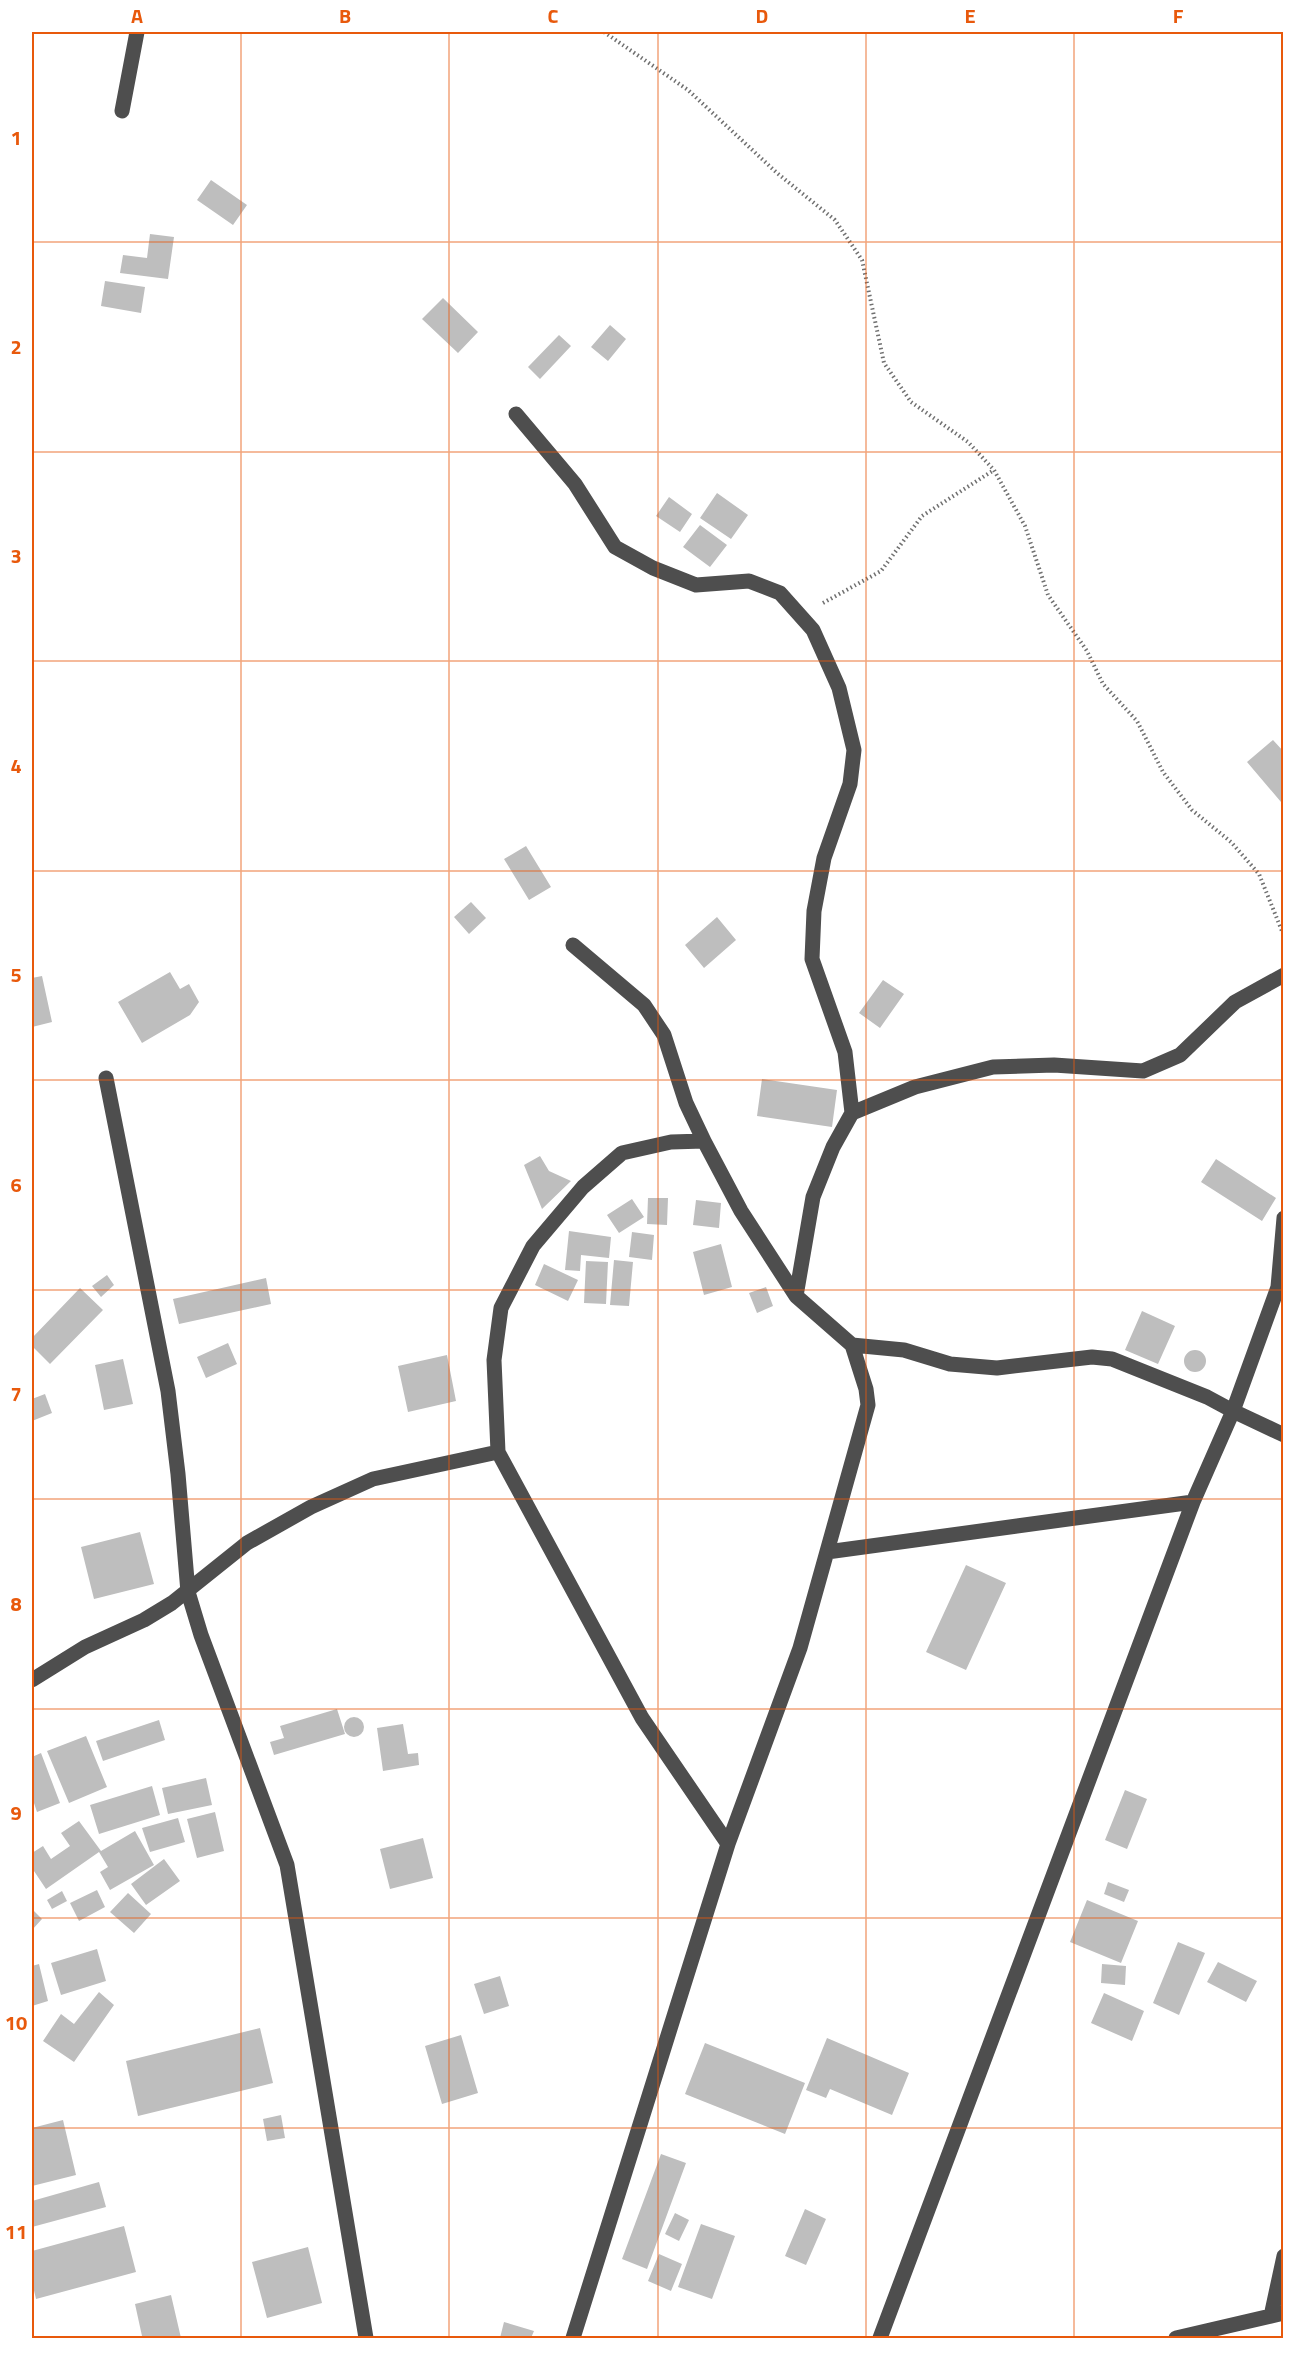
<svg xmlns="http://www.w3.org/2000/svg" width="1315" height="2370" font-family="'Titillium Web',sans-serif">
<rect width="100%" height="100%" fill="#fff"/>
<path fill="#bebebe" d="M211 180 247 205 233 225 197 200Z
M150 234 174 237 168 279 120 273 123 255 147 258Z
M105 281 145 287 141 313 101 306Z
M443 298 478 332 458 353 422 319Z
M610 325 626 339 608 361 591 347Z
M559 335 571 346 540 379 528 367Z
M717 493 748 515 731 539 700 518Z
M669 497 692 514 680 532 656 516Z
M700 525 727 545 710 567 683 547Z
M1273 740 1284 752 1281 802 1247 762Z
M526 846 551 887 529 900 504 859Z
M471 902 486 918 469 934 454 917Z
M717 917 736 940 704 968 685 945Z
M170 972 180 989 189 984 199 1002 190 1015 142 1043 118 1002Z
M42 976 52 1022 32 1027V978Z
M883 980 904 994 880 1028 859 1013Z
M762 1079 837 1090 832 1127 757 1116Z
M540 1156 549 1171 571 1181 542 1209 524 1165Z
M1216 1159 1276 1198 1262 1221 1201 1182Z
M648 1198H668L667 1225 647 1224Z
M632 1199 644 1217 619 1233 607 1215Z
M696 1200 721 1203 719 1228 693 1225Z
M569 1231 611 1237 609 1258 581 1255 580 1271 565 1270Z
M632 1232 654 1235 652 1260 629 1257Z
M721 1244 732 1287 704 1295 693 1252Z
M614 1260 633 1262 629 1306 610 1305Z
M586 1261 608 1262 606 1304 584 1303Z
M544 1264 578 1280 568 1301 535 1285Z
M107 1275 114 1285 101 1297 92 1286Z
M266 1278 271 1304 179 1324 173 1299Z
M766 1287 773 1306 757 1313 749 1293Z
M80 1288 103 1310 50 1364 32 1346V1338Z
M1142 1311 1175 1326 1158 1364 1125 1350Z
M228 1343 237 1364 206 1378 197 1357Z
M1184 1361a11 11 0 1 1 22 0a11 11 0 1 1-22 0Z
M447 1355 456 1401 408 1412 398 1366Z
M123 1359 133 1404 104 1410 95 1365Z
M45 1394 52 1413 32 1421V1399Z
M140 1532 154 1584 94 1599 81 1547Z
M966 1565 1006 1583 966 1670 926 1652Z
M337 1709 345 1734 274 1755 270 1742 284 1738 280 1726Z
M344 1727a10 10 0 1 1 20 0a10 10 0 1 1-20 0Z
M159 1720 165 1740 103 1761 96 1741Z
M403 1724 408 1754 418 1753 419 1765 383 1771 377 1728Z
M86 1736 107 1787 69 1803 47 1751Z
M41 1753 60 1803 37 1812 32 1797V1757Z
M206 1778 212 1805 168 1814 162 1788Z
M152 1786 160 1815 99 1834 90 1805Z
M1125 1790 1147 1799 1127 1849 1105 1840Z
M215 1812 224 1851 197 1858 187 1819Z
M178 1818 185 1842 150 1852 142 1828Z
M79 1821 101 1851 135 1831 154 1865 110 1890 100 1872 108 1867 99 1852 46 1889 32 1868V1853L43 1846 51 1859 70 1846 61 1833Z
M423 1838 433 1878 390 1889 380 1849Z
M164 1859 180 1881 146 1905 131 1884Z
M1108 1882 1129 1890 1124 1902 1104 1894Z
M97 1890 105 1907 79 1921 70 1903Z
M62 1891 67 1901 52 1909 47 1900Z
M128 1893 151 1914 134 1933 110 1912Z
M1087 1900 1138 1921 1121 1963 1070 1942Z
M32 1909 42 1919 32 1930Z
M1178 1942 1205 1953 1179 2015 1153 2003Z
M97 1949 106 1981 61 1995 51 1963Z
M1218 1962 1257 1981 1246 2002 1207 1982Z
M39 1964 48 2001 32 2006V1966Z
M1102 1964 1126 1966 1125 1985 1101 1983Z
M500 1976 509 2006 484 2014 474 1984Z
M99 1992 114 2005 74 2062 43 2041 61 2014 74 2024Z
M1104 1993 1144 2011 1132 2041 1091 2023Z
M260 2028 273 2083 138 2116 126 2061Z
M461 2035 478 2093 442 2104 425 2046Z
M827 2038 909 2073 892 2115 830 2089 826 2098 806 2090Z
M705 2043 805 2083 785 2134 685 2094Z
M281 2115 285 2138 267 2141 263 2119Z
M63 2120 76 2175 32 2186V2128Z
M661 2154 686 2163 647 2269 622 2259Z
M99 2182 106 2207 32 2227V2201Z
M805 2209 826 2219 806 2265 785 2256Z
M675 2213 689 2220 679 2241 665 2234Z
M701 2224 735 2236 712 2299 678 2287Z
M124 2226 136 2272 36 2299 32 2282V2251Z
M308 2247 322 2303 267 2318 252 2262Z
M659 2254 682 2264 671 2291 648 2281Z
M171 2295 181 2338H137L142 2336 135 2304Z
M504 2322 534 2331 531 2338H500Z"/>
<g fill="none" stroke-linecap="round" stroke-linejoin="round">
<path stroke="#707070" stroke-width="4" stroke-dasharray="1.5 3" stroke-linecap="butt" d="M476 32H489
M604 32 688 90 777 173 835 220 862 260 884 363 911 402 968 442 994 470 1025 526 1048 595 1087 651 1103 684 1137 721 1163 772 1192 810 1231 842 1259 874 1284 936
M823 603 881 571 922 516 994 470"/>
<path stroke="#4e4e4e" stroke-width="15" d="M122 111 137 32
M516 414 575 484 615 547 653 568 696 585 749 581 780 593 813 630 839 688 854 750 850 784 824 858 814 911 812 959 845 1052 852 1113 833 1147 813 1197 796 1296
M573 945 644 1005 664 1035 686 1103 704 1141
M106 1078 168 1391 178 1474 188 1592 201 1635 287 1865 366 2338
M852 1113 915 1087 993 1067 1054 1065 1143 1071 1180 1055 1235 1002 1284 975
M1284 1218 1278 1287 1233 1411 1284 1435
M852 1345 904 1350 950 1364 997 1368 1092 1357 1112 1359 1207 1397 1233 1411 1193 1502 880 2338
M827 1552 1193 1502
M32 1680 85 1647 144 1620 172 1603 247 1543 311 1507 373 1479 498 1452
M1271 2316 1284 2256
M573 2338 728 1844 800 1648 868 1405 866 1389 852 1345 796 1296 741 1211 704 1141 671 1142 622 1153 583 1187 533 1246 501 1308 494 1360 498 1452 642 1718 728 1844
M1176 2338 1284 2313"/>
</g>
<path fill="none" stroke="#e8590c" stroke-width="1.5" stroke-opacity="0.55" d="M241 32V2338M449 32V2338M658 32V2338M866 32V2338M1074 32V2338M32 242H1284M32 452H1284M32 661H1284M32 871H1284M32 1080H1284M32 1290H1284M32 1499H1284M32 1709H1284M32 1918H1284M32 2128H1284"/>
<rect width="1315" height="2370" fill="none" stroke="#ffffff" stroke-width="66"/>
<rect x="33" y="33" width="1249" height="2304" fill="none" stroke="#e8590c" stroke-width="2"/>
<g font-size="20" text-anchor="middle" font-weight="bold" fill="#e8590c">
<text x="137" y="23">A</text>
<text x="345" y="23">B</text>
<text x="553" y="23">C</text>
<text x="762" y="23">D</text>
<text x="970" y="23">E</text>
<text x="1178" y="23">F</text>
<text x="16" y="145">1</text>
<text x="16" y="354">2</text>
<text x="16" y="563">3</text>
<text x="16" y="773">4</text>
<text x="16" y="982">5</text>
<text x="16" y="1192">6</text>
<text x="16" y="1401">7</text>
<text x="16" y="1611">8</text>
<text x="16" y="1820">9</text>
<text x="16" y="2030">10</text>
<text x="16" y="2239">11</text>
</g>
</svg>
